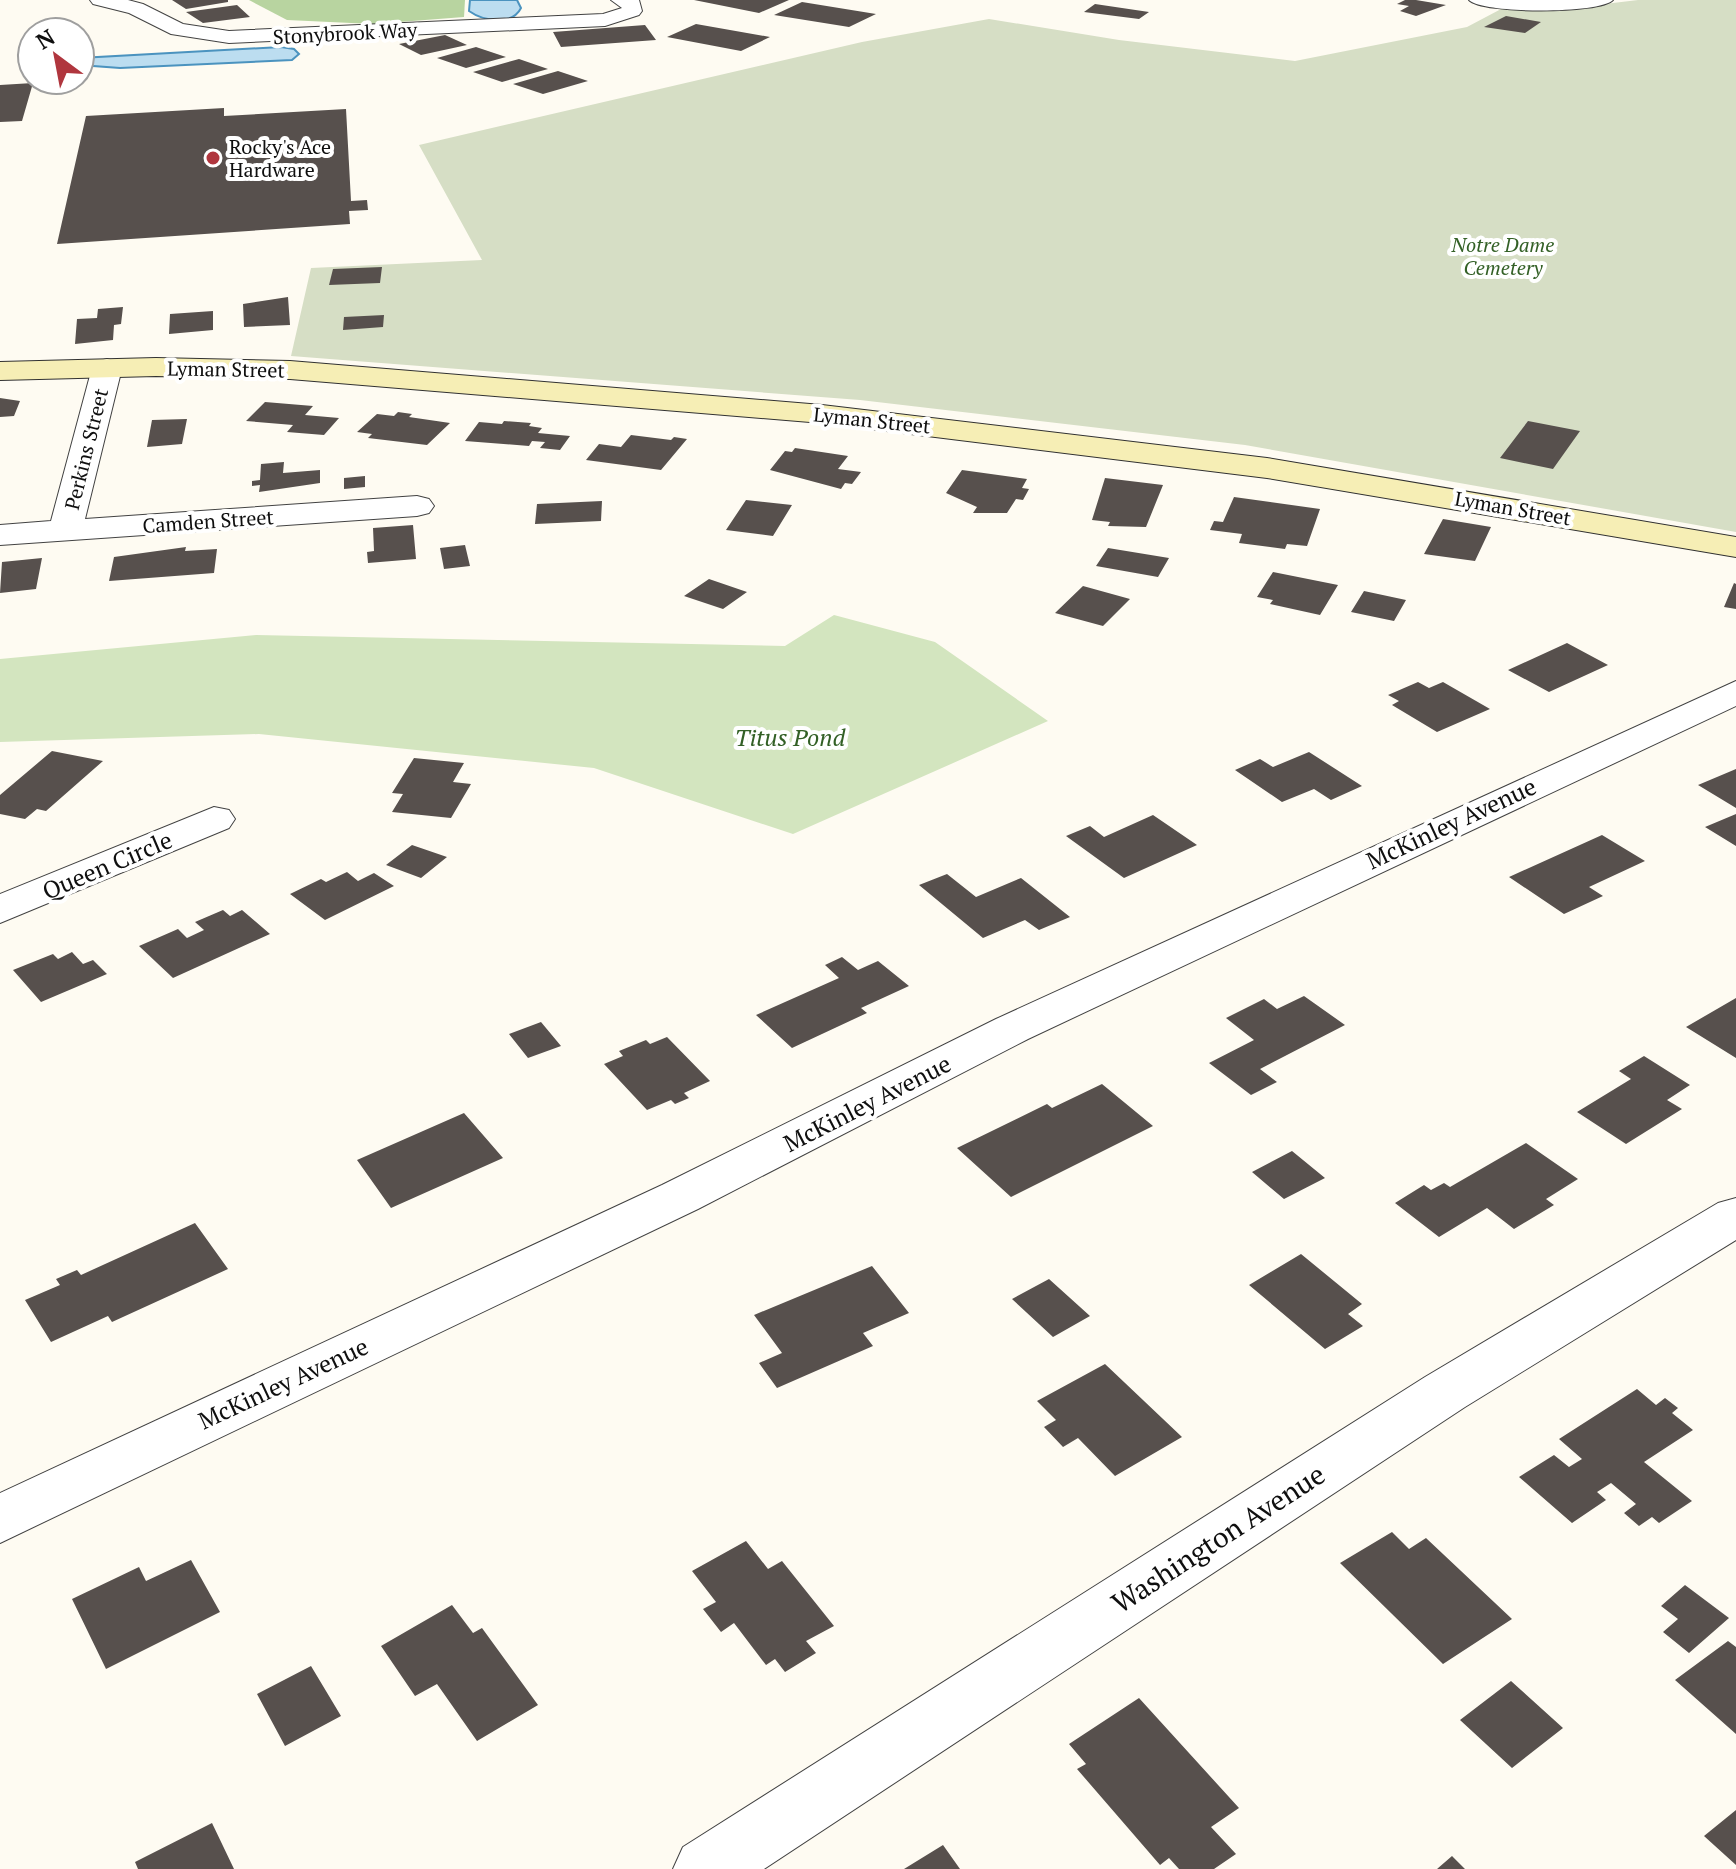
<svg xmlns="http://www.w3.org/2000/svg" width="1736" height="1869" font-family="'PT Serif',serif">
<rect width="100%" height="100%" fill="#fefbf2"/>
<path fill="#d3e5bf" d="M834 615 935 642 1048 721 793 834 594 768 259 734 0 742V659L256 635 785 646Z"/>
<path fill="#b8d4a0" d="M249 0H465L464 17 373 24 287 20Z"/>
<path fill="#d6dec5" d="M1638 0H1736V532L1245 445 860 400 291 356 311 268 482 260 419 145 862 42 989 19 1119 40 1295 61 1467 27 1503 8 1563 9Z"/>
<path fill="#bcddf0" stroke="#4b93bf" stroke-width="2" d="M470 0H517L521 8C512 26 483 21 469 11Z
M281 47 294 49 299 54 292 60 120 68 80 65V58Z"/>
<path fill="#57504d" d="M172 0H228V2L186 9Z
M694 0H789L759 13Z
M1405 0H1416L1446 5 1416 16 1400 11 1409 6 1397 4Z
M802 2 876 14 849 27 774 15Z
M1095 4 1149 12 1139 19 1084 12Z
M237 5 250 17 203 23 186 12Z
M1506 16 1541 22 1525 33 1484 27Z
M696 24 770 37 741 51 667 37Z
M645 25 656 40 561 47 553 32Z
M445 35 467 45 421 55 399 44Z
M476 47 506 57 466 68 437 58Z
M519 59 548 69 502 82 473 72Z
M558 71 588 81 543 94 513 84Z
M33 83 22 121 0 122V85Z
M224 108V116L346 109 351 201 367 200 368 210 349 211 350 224 57 244 86 116Z
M382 267 380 283 329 285 333 269Z
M288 297 290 325 244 327 243 304Z
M123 307 121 324 114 325 113 340 75 344 77 319 97 318 98 309Z
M213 311V330L169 334 170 314Z
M384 315 383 327 343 330 344 317Z
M0 398 20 401 14 416 0 417Z
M265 402 313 406 305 415 339 418 324 435 287 432 293 425 246 421Z
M398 412 412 414 409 417 450 423 427 445 368 438 372 434 357 432 377 414 394 416Z
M187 419 182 444 147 447 152 420Z
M504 421 531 423 529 426 542 428 538 433 570 436 560 450 540 448 545 442 532 441 529 446 465 441 479 422 502 424Z
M1528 421 1580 431 1553 469 1500 458Z
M631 435 671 440 674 437 687 439 661 470 586 460 599 444 621 447Z
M795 448 848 456 838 469 861 472 852 484 845 483 841 489 770 470 785 451 792 452Z
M284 462 283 473 320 470V483L259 492 260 485 252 486V481L260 480 261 464Z
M962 470 1027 479 1022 488 1029 489 1023 500 1016 499 1007 513H973L977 507 946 493Z
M365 476V487L344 489V478Z
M1105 478 1163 485 1146 527 1108 526 1110 522 1092 520Z
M1234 497 1320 509 1307 546 1287 544 1285 549 1239 543 1242 534 1210 530 1214 521 1223 522Z
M746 500 792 505 773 536 726 530Z
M602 501 601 521 535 524 537 504Z
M1443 519 1491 527 1475 561 1424 554Z
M413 525 416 559 368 563 367 552 374 551 373 528Z
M465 545 470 566 444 569 440 548Z
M186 547 185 551 217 549 214 573 109 581 114 557Z
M1108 548 1169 558 1158 577 1096 566Z
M42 558 36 589 0 593 2 562Z
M1273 572 1338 585 1320 615 1270 604 1273 600 1257 597Z
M709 579 747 592 723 609 684 596Z
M1734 583 1736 584V609L1724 607Z
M1083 586 1130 599 1103 626 1055 613Z
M1364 591 1406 600 1394 621 1351 612Z
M1567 643 1608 665 1549 692 1508 670Z
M1418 682 1429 688 1443 682 1490 709 1437 732 1392 705 1399 701 1388 695Z
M52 751 103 761 46 811 37 809 25 819 0 814V795Z
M1309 752 1362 786 1331 800 1314 789 1282 802 1235 770 1260 759 1273 767Z
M414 758 464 763 453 782 471 784 451 818 392 812 403 794 392 793Z
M1736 769V808L1698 785Z
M1736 814V846L1705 827Z
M1153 815 1197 845 1124 878 1066 836 1090 826 1104 837Z
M1602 835 1645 861 1589 887 1603 896 1564 914 1509 877Z
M412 845 447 857 421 878 386 865Z
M347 872 358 881 374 873 394 886 325 920 290 894 321 879 326 882Z
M947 874 976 897 1021 878 1070 917 1039 930 1025 920 983 938 919 885Z
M223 910 230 916 242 910 270 934 173 978 139 946 178 929 187 938 204 930 195 922Z
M72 952 83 964 93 960 107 974 41 1002 13 970 53 954 58 959Z
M842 957 858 970 878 961 909 986 861 1008 867 1013 792 1048 756 1015 839 978 825 965Z
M1304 996 1345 1025 1260 1069 1277 1082 1251 1095 1209 1063 1254 1040 1226 1018 1264 999 1277 1009Z
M1736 998V1058L1686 1027Z
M541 1022 561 1046 528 1058 509 1034Z
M667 1037 710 1081 684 1093 689 1098 675 1104 671 1100 647 1110 604 1064 623 1056 619 1051 646 1040 650 1044Z
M1644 1056 1690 1085 1667 1100 1682 1109 1626 1144 1577 1112 1631 1079 1619 1071Z
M1102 1084 1153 1126 1011 1197 957 1148 1047 1104 1052 1108Z
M464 1113 503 1158 391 1208 357 1160Z
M1526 1143 1578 1179 1546 1199 1554 1205 1514 1229 1487 1208 1439 1237 1395 1203 1424 1185 1431 1190 1444 1183 1450 1187Z
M1292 1151 1325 1178 1284 1199 1252 1172Z
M195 1223 228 1269 112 1322 108 1316 51 1342 25 1300 60 1285 56 1279 77 1270 81 1275Z
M1301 1254 1362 1304 1348 1314 1363 1326 1325 1349 1249 1285Z
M872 1266 909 1313 863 1333 873 1346 777 1388 759 1363 782 1353 754 1315Z
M1049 1279 1090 1316 1053 1337 1012 1299Z
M1105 1364 1182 1437 1115 1476 1078 1438 1063 1447 1044 1427 1056 1420 1037 1401Z
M1637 1389 1656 1405 1665 1398 1678 1408 1672 1413 1693 1430 1644 1462 1692 1501 1659 1523 1652 1517 1639 1526 1624 1513 1636 1504 1611 1483 1597 1492 1606 1500 1572 1523 1519 1477 1554 1455 1569 1467 1582 1459 1559 1439Z
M1392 1532 1409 1549 1426 1538 1512 1619 1443 1664 1340 1563Z
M746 1541 768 1569 782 1561 834 1626 806 1641 816 1653 785 1672 775 1659 766 1665 734 1623 721 1632 703 1609 716 1602 692 1571Z
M191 1560 220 1612 106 1669 72 1599 139 1567 146 1581Z
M1685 1585 1729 1618 1689 1653 1663 1632 1678 1619 1661 1606Z
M452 1605 473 1633 482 1628 538 1705 477 1741 437 1684 415 1696 381 1646Z
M1728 1641 1736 1647V1734L1675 1680Z
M311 1666 341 1716 285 1746 257 1694Z
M1511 1681 1563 1728 1512 1768 1460 1720Z
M1139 1698 1239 1808 1211 1827 1236 1854 1214 1869H1179L1169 1858 1160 1865 1077 1769 1086 1764 1069 1744Z
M1736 1810V1865L1704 1836Z
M212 1823 234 1869H138L135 1862Z
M943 1845 960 1869H904Z
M1452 1856 1465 1869H1437Z"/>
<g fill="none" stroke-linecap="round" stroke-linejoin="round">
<g stroke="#424242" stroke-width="2">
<path id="minor" d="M90 0H128L143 4 183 24 229 31 603 14 622 8 611 0H639L642 11 639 15 605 26 229 43 171 34 129 13 93 4Z
M1469 0H1613C1600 14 1482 14 1469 0Z
M107 359 118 362 122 368 85 519 417 496 429 499 434 506 429 513 417 516 0 545V525L51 521 92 368 96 362Z
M1736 681V706L1028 1039 698 1209 0 1543V1493L662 1185 996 1019Z
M214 807 229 810 235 819 229 828 0 923V894Z
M1736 1198V1240L1465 1407 764 1869H673L683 1847 1425 1377 1718 1203Z"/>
</g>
<g stroke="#313131" stroke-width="2">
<path id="secondary" d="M156 358 290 361 822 405 1267 458 1736 537V557L1267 478 822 423 290 379 156 376 0 380V362Z"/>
</g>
<use href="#minor" fill="#fff" fill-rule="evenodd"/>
<use href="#secondary" fill="#f6eeb5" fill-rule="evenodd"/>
</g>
<circle fill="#b0363e" stroke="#fff" stroke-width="3" cx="213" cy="158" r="8"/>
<g text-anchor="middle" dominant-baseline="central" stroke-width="8" stroke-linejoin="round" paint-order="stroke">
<g font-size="20" fill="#0f0f0f" stroke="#fff">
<text transform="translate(345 33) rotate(-3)">Stonybrook Way</text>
<text transform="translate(226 369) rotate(1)">Lyman Street</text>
<text transform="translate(872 420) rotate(6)">Lyman Street</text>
<text transform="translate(86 449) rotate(-76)">Perkins Street</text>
<text transform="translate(1513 508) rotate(10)">Lyman Street</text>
<text transform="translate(208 521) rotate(-4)">Camden Street</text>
</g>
<g font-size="20" fill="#0f0f0f" stroke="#fff" text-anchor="start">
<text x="229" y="146">Rocky's Ace<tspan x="229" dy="23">Hardware</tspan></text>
</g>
<g font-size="20" font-style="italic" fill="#336026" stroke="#fff">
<text x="1503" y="244">Notre Dame<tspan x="1503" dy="23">Cemetery</tspan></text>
</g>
<g font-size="24" font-style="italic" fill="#336026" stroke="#fff">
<text x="790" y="737">Titus Pond</text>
</g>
<g font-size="24" fill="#0f0f0f" stroke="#fff">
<text transform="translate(1451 823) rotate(-25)">McKinley Avenue</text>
<text transform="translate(107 865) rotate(-23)">Queen Circle</text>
<text transform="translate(867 1103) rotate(-27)">McKinley Avenue</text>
<text transform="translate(283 1383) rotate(-25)">McKinley Avenue</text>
</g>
<g font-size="28" fill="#0f0f0f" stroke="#fff">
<text transform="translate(1218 1538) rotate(-33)">Washington Avenue</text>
</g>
</g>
<g transform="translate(56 56) rotate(328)"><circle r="38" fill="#ffffff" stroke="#9f9f9f" stroke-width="2"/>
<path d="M0-6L14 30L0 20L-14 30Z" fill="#b0363e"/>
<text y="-12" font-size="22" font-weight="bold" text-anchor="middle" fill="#0f0f0f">N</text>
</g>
</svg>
